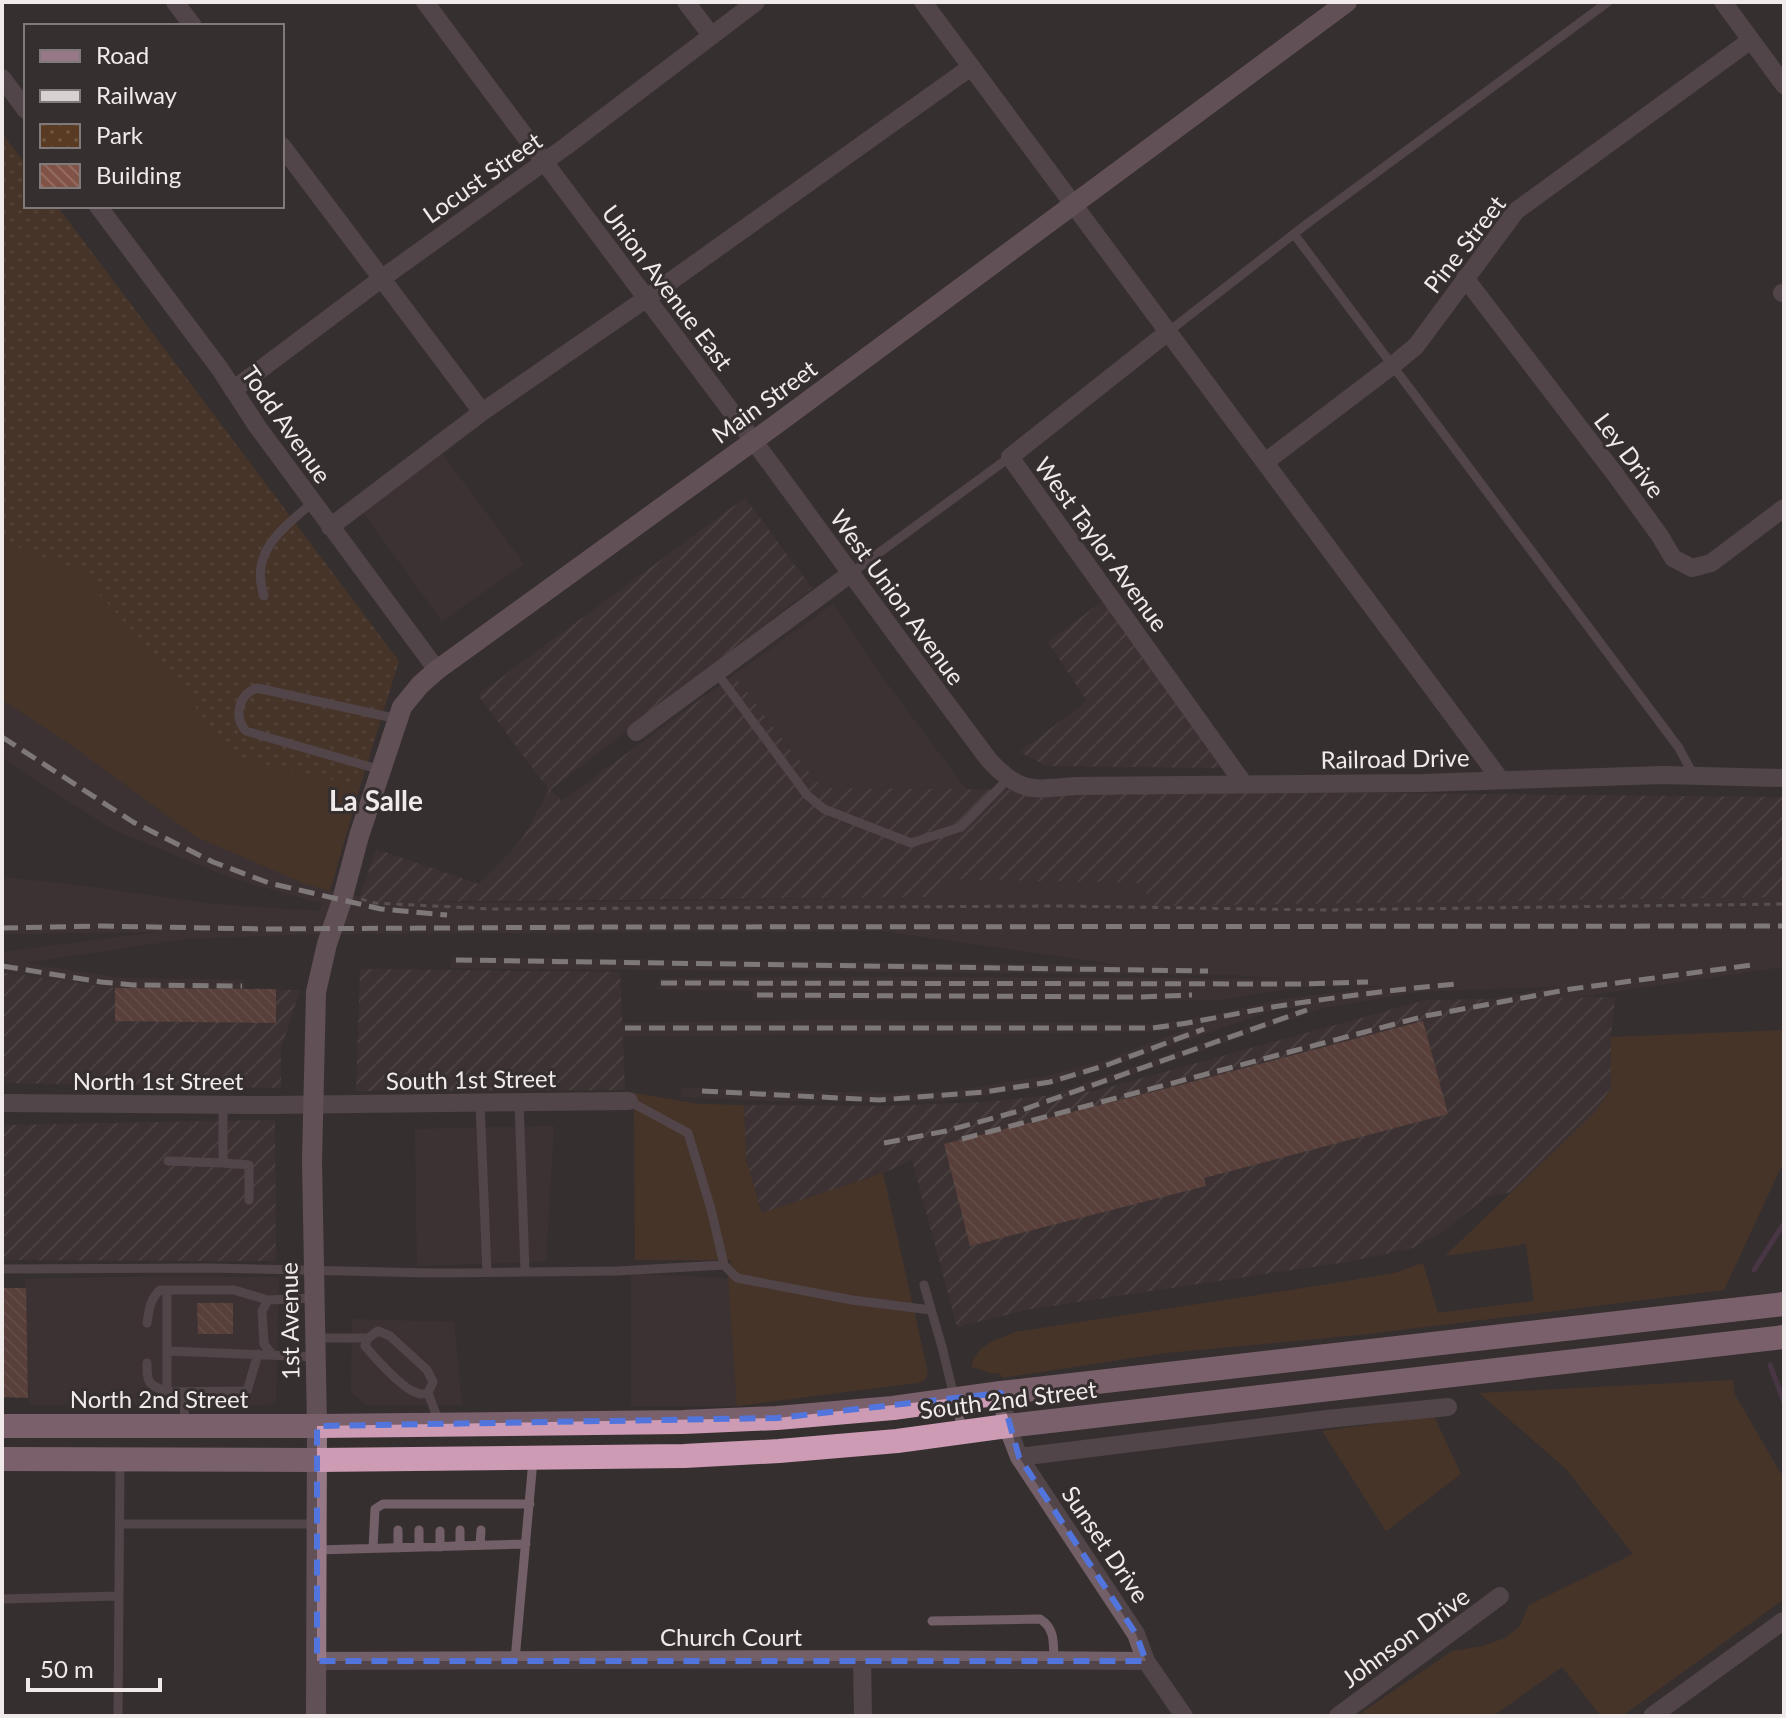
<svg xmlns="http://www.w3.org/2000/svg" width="1786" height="1718" font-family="Lato,sans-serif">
<defs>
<pattern id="industrial-furrows" width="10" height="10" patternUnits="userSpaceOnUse" patternTransform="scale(2)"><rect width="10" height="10" fill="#453738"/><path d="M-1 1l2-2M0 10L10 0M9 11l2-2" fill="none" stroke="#605455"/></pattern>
<pattern id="park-dots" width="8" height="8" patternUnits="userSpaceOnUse" patternTransform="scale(2)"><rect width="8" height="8" fill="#593b23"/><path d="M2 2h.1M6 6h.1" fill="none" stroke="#715843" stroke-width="1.8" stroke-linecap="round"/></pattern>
<pattern id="building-back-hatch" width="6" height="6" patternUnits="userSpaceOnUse" patternTransform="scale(2)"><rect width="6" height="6" fill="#815346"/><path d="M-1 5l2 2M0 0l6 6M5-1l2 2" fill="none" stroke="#936c61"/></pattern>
</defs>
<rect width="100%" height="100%" fill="#362f2f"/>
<path fill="#453738" d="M441 452 524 564 442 621 362 511Z
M833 604 886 682 966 789 822 788 734 675Z
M2 700 71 745 196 837 305 884 383 902 527 903 939 897 941 879 1144 883 1150 906 1784 896V967L1427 1019 1428 1010 1563 986 1418 992 1327 1007 1017 1115 1018 1106 1306 1007 1276 1009 1107 1068 1046 1087 942 1101H775L680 1097 682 1088 885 1093 945 1092 1047 1076 1105 1060 1191 1028 1152 1032 994 1034 621 1036V1023L836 1020 1152 1024 1197 1018 1278 1000 1385 986 1303 987 1217 1000H752L753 991 657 989 660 978 912 977 1285 979 1237 975 450 968 453 957 1120 965 883 931 310 934 185 939 24 963 120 978 244 980 245 989 115 988 2 971V952L158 932 2 934V877L76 885 214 904 319 911 323 904 231 878 114 830 43 785 2 757Z
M554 1126 546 1261 417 1266 415 1129Z
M631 1274 728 1278 737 1406H631Z
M126 1277H279L276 1400 269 1405H29L25 1279Z
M352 1319 454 1322 462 1405H366L351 1391Z"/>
<path fill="url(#industrial-furrows)" d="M745 498 812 588 550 790 562 801 734 675 792 751 822 788 1784 797V897L1150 906 1144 883 941 879 939 897 383 902 360 897 376 849 479 884 503 860 524 836 549 790 478 695Z
M1104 600 1225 768 1046 766 1020 752 1087 701 1048 642Z
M360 969 620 972 625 1090 356 1091Z
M2 972 115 988 300 990 281 1048V1088L2 1083Z
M1615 997 1611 1037V1088L1595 1112 1511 1192 1486 1197 1445 1230 1413 1248 1353 1261 1031 1309 957 1327 912 1160 883 1173 762 1213 746 1160 744 1105 882 1106 984 1102 1095 1091 1426 1000Z
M275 1120 276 1261 2 1260V1125Z"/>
<path fill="#593b23" d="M2 541 78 571 156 657 234 757 360 787 330 891 305 884 196 837 71 745 2 700Z
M1784 1030V1161L1724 1290 1360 1335 1166 1353 1002 1378 1000 1373C986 1375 984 1369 971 1367 978 1343 995 1341 1015 1332L1323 1285 1394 1273 1423 1263 1438 1313 1534 1301 1526 1244 1445 1256 1595 1112 1611 1088V1037Z
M634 1093 699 1104 744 1105 746 1160 762 1213 883 1173 928 1373 925 1380 918 1383 737 1406 728 1278 731 1260H635Z
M1733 1380 1735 1395 1784 1479V1599L1622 1716H1601L1562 1667 1493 1716H1357L1452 1651 1483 1646 1505 1638 1520 1626 1529 1605 1633 1554 1566 1469 1479 1393Z
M1434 1416 1461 1474 1386 1531 1322 1431Z"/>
<path fill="url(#park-dots)" d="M2 133 26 165V206H57L399 661 360 787 234 757 156 657 78 571 2 541Z"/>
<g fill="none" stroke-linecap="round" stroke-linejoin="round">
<path stroke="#5d3f60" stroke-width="5" d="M1754 1270 1784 1223
M1770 1365 1784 1402"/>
</g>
<path fill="url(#building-back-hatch)" d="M115 988 276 989V1023L115 1021Z
M1423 1021 1448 1114 1204 1178 1206 1186 970 1246 944 1144 1180 1085Z
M2 1288H26L28 1398 2 1397Z
M197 1303H233V1334H198Z"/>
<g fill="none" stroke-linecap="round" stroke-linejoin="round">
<path stroke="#7f7879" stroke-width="3" stroke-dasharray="6 6" stroke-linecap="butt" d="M361 899 375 903 492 909 1061 906 1323 910 1784 904"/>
<path stroke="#735f68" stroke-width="9" d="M1294 234 1679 748 1694 776
M1168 332 1304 226 1608 2
M850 574 1010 457
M264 596C249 552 282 529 312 503
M717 673 807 795 824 809 911 843 961 827 1008 779
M381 770 246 731C233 717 239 694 257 688L398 719
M629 1101 688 1133 711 1209 724 1265 737 1278 852 1300 931 1310
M519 1102 525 1270
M480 1103 487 1272
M168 1161 223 1163V1105
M223 1163 249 1165V1200
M2 1269 207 1268 431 1273 617 1271 724 1265
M924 1285 942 1347 962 1429
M147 1323C149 1310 150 1299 160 1290H234L268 1300
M316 1338H368
M167 1351V1290
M258 1354 247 1391 167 1392V1351L316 1357
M272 1354 264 1344 262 1311 268 1300 314 1298
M147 1363C147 1384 148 1384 167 1392
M428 1393C421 1394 421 1395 415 1392 402 1388 374 1357 365 1346L368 1338 378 1331 390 1336 427 1370 433 1382 428 1393 439 1422
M184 1423 185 1392
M120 1524H317
M398 1530V1548
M440 1531V1547
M480 1545 481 1530
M460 1546V1530
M419 1547V1530
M373 1548 375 1509 383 1504H530
M317 1550 526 1544
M2 1599 119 1596
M932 1621 1040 1619C1056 1629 1053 1644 1054 1661
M515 1660 533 1460
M118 1716 120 1460"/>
<path stroke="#735f68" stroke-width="18" d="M175 2 193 26
M425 2C540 158 658 312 773 467 845 565 916 663 989 760 1019 793 1032 790 1075 786L1423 783 1662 775 1784 778
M686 2 711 35
M923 2 1500 779
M1723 2 1784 85
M2 78 26 110
M282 146 482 412
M98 206 220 369 257 426 437 670
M1465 278 1615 474 1660 536 1673 558 1692 568 1711 563 1784 508
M1782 293H1784
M1168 332 1010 457 1244 784
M233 390 381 279 565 147 756 2
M1265 462 1393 365 1416 346 1516 211 1751 40
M330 527 482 412 647 298 971 67
M636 732 850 574
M2 1103 270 1105 629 1101
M1001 1393 1007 1426 1019 1457 1136 1634 1146 1661 1184 1716
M1019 1457 1327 1419 1448 1407
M862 1659 863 1716
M317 1661 862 1659 1146 1661
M1338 1716 1500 1596
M1652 1716 1783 1621 1784 1622"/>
<path stroke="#977887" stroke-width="20" d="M316 1716 317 1426 312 1161 316 992 327 944 342 900 359 836 402 707 420 685 437 670 774 426 1347 2"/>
<path stroke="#cd9cb4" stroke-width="24" d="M2 1426H317L683 1422 777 1418 893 1408 1001 1393 1784 1304
M2 1459 317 1460 684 1456 779 1451 897 1441 1007 1426 1784 1337"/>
<path stroke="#d7d1d2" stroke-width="5" stroke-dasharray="16 8" stroke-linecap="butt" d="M2 737 133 822 213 862 269 883 381 909 447 915
M2 928 101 926 263 929 615 927 1784 926
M456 960 1208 971
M2 966 101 982 133 985 242 986
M661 983 1304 984 1368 982
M757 995 1139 997 1192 995
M625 1028H1152C1195 1023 1236 1013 1279 1006 1338 997 1397 989 1456 984
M702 1091 879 1100 984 1092 1050 1082 1107 1065 1204 1029
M962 1139 1425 1016 1571 989 1752 965
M884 1143 946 1131 1019 1111 1307 1010"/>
</g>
<path d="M0 0H1786V1718H0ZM1001 1393 1019 1457 1136 1634 1146 1661H317V1426L777 1418Z" fill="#362f2f" fill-opacity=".55" fill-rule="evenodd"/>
<path fill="none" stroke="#5275dd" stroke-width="6" stroke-dasharray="16 10" stroke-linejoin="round" d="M1001 1393 1019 1457 1136 1634 1146 1661H317V1426L777 1418Z"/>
<g text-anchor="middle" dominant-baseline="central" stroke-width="6" stroke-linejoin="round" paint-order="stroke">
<g font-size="24" fill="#f0eaeb" stroke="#362f2f">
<text transform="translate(482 177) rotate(-35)">Locust Street</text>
<text transform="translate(1464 244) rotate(-52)">Pine Street</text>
<text transform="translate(668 287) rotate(53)">Union Avenue East</text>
<text transform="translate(764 401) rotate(-36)">Main Street</text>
<text transform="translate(287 424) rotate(55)">Todd Avenue</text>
<text transform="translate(1630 455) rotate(53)">Ley Drive</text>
<text transform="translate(1102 544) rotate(54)">West Taylor Avenue</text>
<text transform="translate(898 597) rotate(54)">West Union Avenue</text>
<text transform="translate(1395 758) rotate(-1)">Railroad Drive</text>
<text transform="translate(471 1079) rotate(-1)">South 1st Street</text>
<text x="158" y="1080">North 1st Street</text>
<text transform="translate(289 1321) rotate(-91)">1st Avenue</text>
<text x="159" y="1398">North 2nd Street</text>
<text transform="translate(1008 1399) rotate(-7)">South 2nd Street</text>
<text transform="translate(1106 1544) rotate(56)">Sunset Drive</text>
<text x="731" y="1636">Church Court</text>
<text transform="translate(1405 1637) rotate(-36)">Johnson Drive</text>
</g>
<g font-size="28" font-weight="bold" fill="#f0eaeb" stroke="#362f2f">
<text x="376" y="800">La Salle</text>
</g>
</g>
<rect width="1786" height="1718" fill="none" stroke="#f0eaeb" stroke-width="8"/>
<rect x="24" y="24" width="260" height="184" fill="#362f2f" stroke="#807a7a" stroke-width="2"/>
<rect x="40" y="50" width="40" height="12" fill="#977887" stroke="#807a7a" stroke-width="2"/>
<text x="96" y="64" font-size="24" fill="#f0eaeb">Road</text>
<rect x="40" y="90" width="40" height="12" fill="#d7d1d2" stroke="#807a7a" stroke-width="2"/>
<text x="96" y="104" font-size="24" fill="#f0eaeb">Railway</text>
<rect x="40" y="124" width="40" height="24" fill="url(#park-dots)" stroke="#807a7a" stroke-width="2"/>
<text x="96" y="144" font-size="24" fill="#f0eaeb">Park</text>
<rect x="40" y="164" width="40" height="24" fill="url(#building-back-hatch)" stroke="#807a7a" stroke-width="2"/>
<text x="96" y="184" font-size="24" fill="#f0eaeb">Building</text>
<path d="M28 1678v12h132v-12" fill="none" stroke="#f0eaeb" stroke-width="4"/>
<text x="40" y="1678" font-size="24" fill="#f0eaeb" stroke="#362f2f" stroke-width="6" paint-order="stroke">50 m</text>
</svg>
